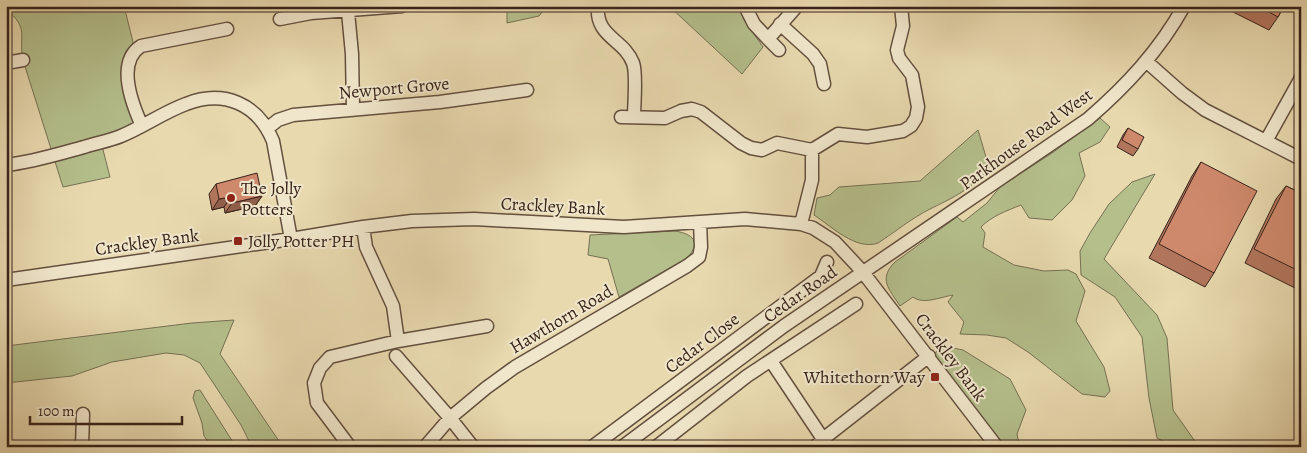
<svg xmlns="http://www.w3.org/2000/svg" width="1307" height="453" font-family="Alegreya,serif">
<rect width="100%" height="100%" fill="#e8d9af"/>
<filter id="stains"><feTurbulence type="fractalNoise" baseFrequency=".004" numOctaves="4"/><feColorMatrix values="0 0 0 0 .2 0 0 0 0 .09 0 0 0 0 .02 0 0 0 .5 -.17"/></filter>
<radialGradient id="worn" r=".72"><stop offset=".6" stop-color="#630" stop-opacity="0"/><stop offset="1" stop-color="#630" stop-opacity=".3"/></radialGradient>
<path fill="#b4bf8c" stroke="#767153" d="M6 6H124L135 50 128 62 142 126 101 142 110 177 63 187 23 60C18 35 30 29 6 9Z
M507 6H547L539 16 507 23Z
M669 6H738L744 20 763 47 742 74Z
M1100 118 1110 127 1100 142 1079 153 1085 176 1072 200 1052 220 1029 218 1021 205C1006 211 992 216 981 227L985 233 983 247 1014 265 1044 271 1068 270 1076 274 1085 291 1076 321 1104 367 1110 391 1105 397 1082 394 1028 352 1006 338 987 335 960 334 964 322 948 302 953 295C941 297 923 305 913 297L900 306C889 289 878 279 895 262L957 217 963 222 987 203 1000 187 1052 153Z
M978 130 989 167C979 185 949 200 930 209 912 218 895 232 878 243 856 251 831 226 814 215L817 198 830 195 839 187 920 181Z
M1155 174 1104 259 1157 315 1167 338 1173 410 1199 447H1174L1157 438 1149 398 1142 337 1115 297 1081 275 1080 251 1090 233 1109 204 1132 182Z
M675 231C693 234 702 242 687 258L619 297 608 259 588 255 590 235Z
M234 320 220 354 283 447H252L241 425 200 363 184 355 166 353 112 362 72 376 6 383V346L192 323Z
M943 346 963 350 1010 379 1026 410 1017 434 1019 444 1018 447H1004L934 354Z
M200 390 236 447H212L204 436 202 423 193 398 195 391Z"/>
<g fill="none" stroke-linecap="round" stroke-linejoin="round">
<g stroke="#64503f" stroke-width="15">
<path id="minor" d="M598 6C595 37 624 39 633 63 637 73 634 105 634 117
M745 6 754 24 768 39 797 6
M348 12 352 54 353 109
M280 19 311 13 402 6
M780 24 813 54 820 64 824 84
M768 39 779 50
M1147 62 1182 93 1205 110 1301 159
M6 63 23 60
M621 117 665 118 681 111 692 109 701 112 741 143 751 148 762 150 777 143 812 150
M142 126C132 104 116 62 141 46L227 29
M268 128 278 120 293 115 440 102 527 90
M1266 141 1301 78
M6 165C33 162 58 154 84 147 96 143 109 141 121 136 143 127 164 112 186 104 224 89 258 104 273 141L291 239
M801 224 812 180V150L838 134 867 137 903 131 911 126 916 118 918 107 912 75 899 58 897 50 903 26 901 6
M363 227 366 247 393 306 398 341
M6 280 291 239 363 227 412 221 474 219 624 227 745 219 801 224 813 228 835 242 862 271 997 447
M396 356 450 418 473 447
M771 361 823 439
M82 447 83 414
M350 447 317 403 314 383 320 368 330 357 398 341 487 326
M425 447 450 418 486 388 515 367 687 266 699 257 701 247 700 222
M592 447 821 276 827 262
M622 447 784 326 1088 119C1126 86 1159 51 1184 6
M656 447 747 376 856 304
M815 447 823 439 929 356"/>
</g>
<use href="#minor" stroke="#f0e6cb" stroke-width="12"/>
</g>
<path fill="#b1755c" stroke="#38231a" d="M1224 6H1284L1278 17 1269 30 1223 7Z
M1128 128 1138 149 1133 156 1117 147 1123 135Z
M1201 162 1214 273 1205 287 1149 258 1192 176Z
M216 184 262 196 255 206 225 213 224 207 212 210 209 194Z
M1286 186 1301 193V291L1245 263 1276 199Z"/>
<path fill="#905f4b" stroke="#38231a" d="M262 196 255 206 225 213 232 203Z
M231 197 224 207 212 210 219 199Z"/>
<path fill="#ce886b" stroke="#38231a" d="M1258 6H1284L1278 17Z
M1128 128 1144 137 1138 149 1122 140Z
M1201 162 1257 191 1214 273 1159 244Z
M257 173 262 196 232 203 231 197 219 199 216 184Z
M1286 186 1301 193V272L1254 249Z"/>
<g fill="#8f2418" stroke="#f0e6cb" stroke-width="2">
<circle cx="231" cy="198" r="5"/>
<rect x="233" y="236" width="10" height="10" rx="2.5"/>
<rect x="930" y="372" width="10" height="10" rx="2.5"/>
</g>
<g text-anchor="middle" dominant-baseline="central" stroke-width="4" stroke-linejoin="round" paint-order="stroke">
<g font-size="18" fill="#38231a" stroke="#f0e6cb">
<text transform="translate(394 88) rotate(-5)">Newport Grove</text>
<text transform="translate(1026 139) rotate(-36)">Parkhouse Road West</text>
<text transform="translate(553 206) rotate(3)">Crackley Bank</text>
<text transform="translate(147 242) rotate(-8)">Crackley Bank</text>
<text transform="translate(800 294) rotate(-35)">Cedar Road</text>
<text transform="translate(561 319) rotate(-31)">Hawthorn Road</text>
<text transform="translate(702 343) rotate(-37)">Cedar Close</text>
<text transform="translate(951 357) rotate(53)">Crackley Bank</text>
</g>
<g font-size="18" fill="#38231a" stroke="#f0e6cb" text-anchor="start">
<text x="241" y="188">The Jolly<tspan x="241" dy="21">Potters</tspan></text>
<text x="248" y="241">Jolly Potter PH</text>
<text x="925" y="377" text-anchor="end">Whitethorn Way</text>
</g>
</g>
<rect width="1307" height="453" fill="none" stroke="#e8d9af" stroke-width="25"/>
<rect x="8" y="8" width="1292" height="438" fill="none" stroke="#38231a" stroke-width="2.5"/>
<rect x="12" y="12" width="1282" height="428" fill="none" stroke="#38231a"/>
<path d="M30 416v8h152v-8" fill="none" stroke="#38231a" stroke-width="2.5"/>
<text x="38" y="416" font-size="15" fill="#38231a" stroke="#f0e6cb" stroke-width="4" paint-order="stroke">100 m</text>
<rect width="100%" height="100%" filter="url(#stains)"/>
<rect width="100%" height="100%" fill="url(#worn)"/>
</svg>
